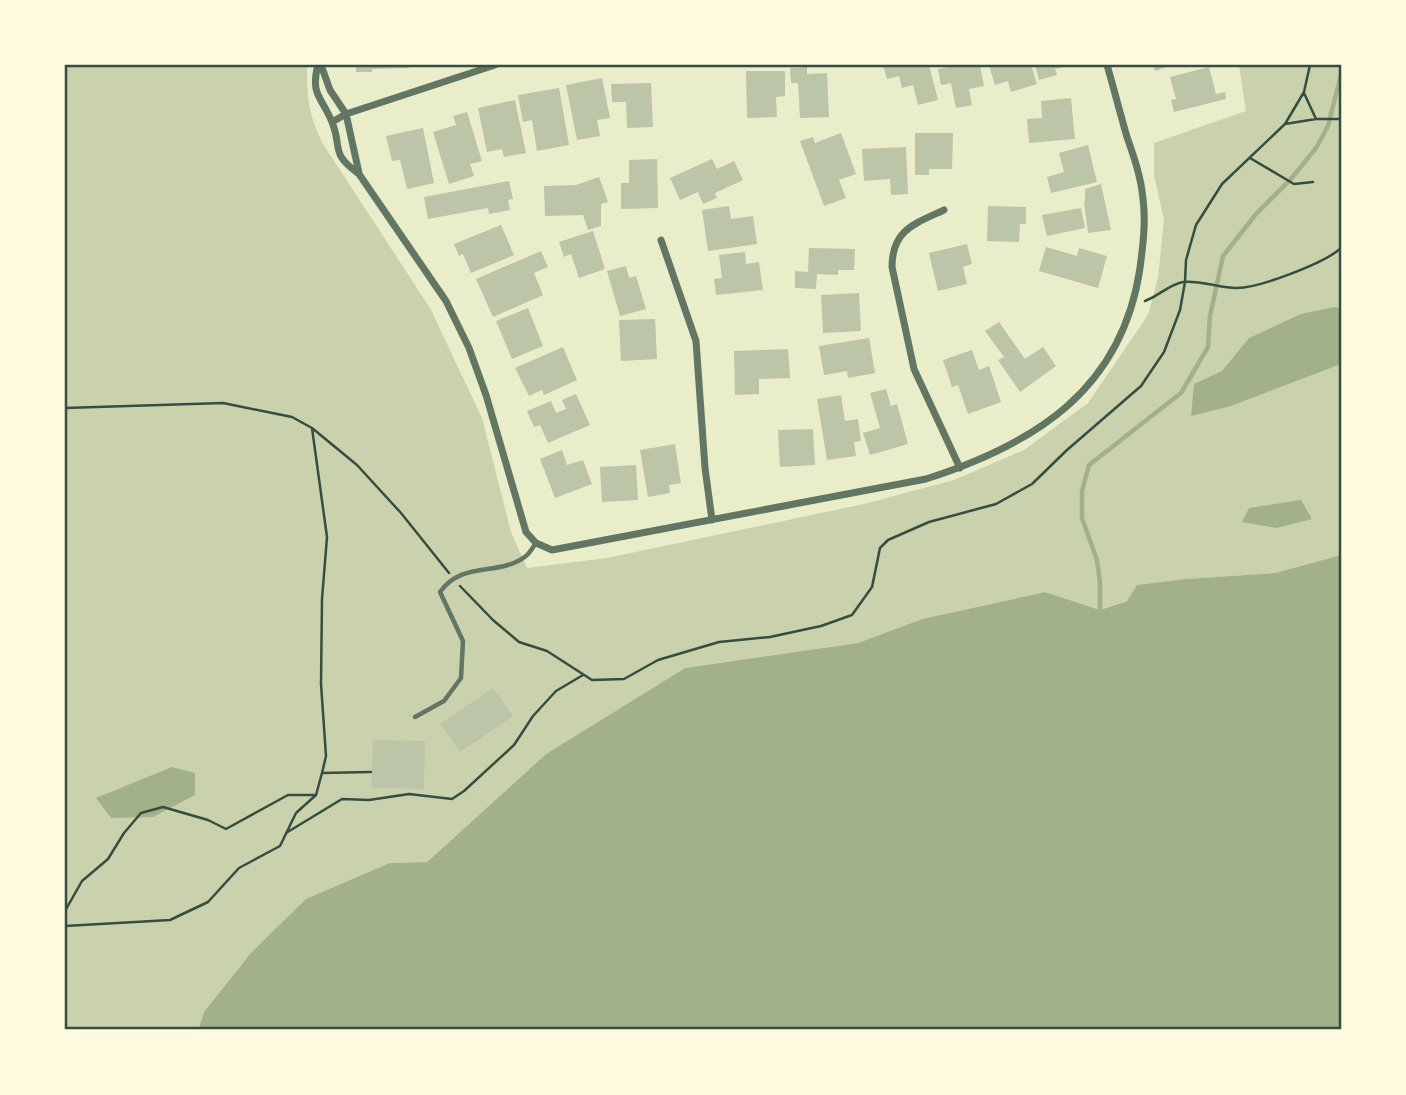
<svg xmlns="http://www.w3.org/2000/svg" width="1406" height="1095" font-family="'PT Sans Narrow',sans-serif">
<rect width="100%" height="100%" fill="#e9edc9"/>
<path fill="#cad2ad" d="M65 65H307C307 98 308 113 323 144L430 308 482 418 511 532 527 568 607 558 864 504 954 480 1024 450 1088 403 1148 315 1158 278 1164 220 1154 175V143L1246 111 1239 65H1341V555L1275 573 1186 579 1100 610 1045 592 922 619 858 643 685 668 546 754 427 862 390 863 204 1012 198 1030H65Z"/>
<path fill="#a3b18a" d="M1334 307 1341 308V364L1231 406 1191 416 1194 384 1222 371 1249 338 1301 314Z
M1301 500 1312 519 1277 528 1242 522 1249 508Z
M1341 555V1030H198L204 1012 251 953 306 899 390 863 427 862 546 754 685 668 858 643 922 619 1045 592 1100 610 1127 601 1137 585 1186 579 1275 573Z
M172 767 195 773V795L153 817 111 818 96 798Z"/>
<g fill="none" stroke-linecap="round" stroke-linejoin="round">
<path stroke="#a3b18a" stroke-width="4.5" d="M1100 610V582L1097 560 1082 518V491L1089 465 1181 393 1208 347 1210 316 1223 256 1256 214 1291 179 1316 148 1328 126 1341 75"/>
</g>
<path fill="#bcc5a7" d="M356 65H409V68L372 69V72H356Z
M883 65H929L938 100 918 105 913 85 902 88 899 76 887 79Z
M961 65H980L984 86 969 89 972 105 956 108 951 83 941 85 938 69Z
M989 65H1031L1037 84 1011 92 1008 81 995 85Z
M1035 65H1069V66L1055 69 1057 75 1039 80Z
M1153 65H1172L1155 71Z
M807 67V74L827 73 829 117 800 118 798 83H791L790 68Z
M1209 67 1216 94 1225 92 1226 99 1174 112 1171 100 1176 99 1170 77Z
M746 71H785V96L776 97 777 117 747 118Z
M602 78 610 118 597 120 600 136 577 140 566 85Z
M651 83 653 127 627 128 626 102H612L611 84Z
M559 88 569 145 537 151 532 120 523 122 518 95Z
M1071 98 1075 139 1029 143 1027 119 1042 118 1041 101Z
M515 100 526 153 504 157 502 149 487 152 478 108Z
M467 112 482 161 470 164 474 176 449 184 433 132 456 125 453 116Z
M423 128 434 183 407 189 400 160 392 161 386 136Z
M841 133 856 174 839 180 846 198 824 206 800 141 813 137 815 143Z
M915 133H953L952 169H929V175H915Z
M1088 145 1097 182 1051 193 1047 177 1064 172 1059 153Z
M906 147 908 194 891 195 890 179 864 181 862 149Z
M657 159 658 208 621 209V183H629V160Z
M712 159 717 169 734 161 743 180 715 193 717 198 703 204 698 192 680 200 670 178Z
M599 177 608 202 601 204V226L588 230 583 215 545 216 544 186 576 185Z
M509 181 513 199 508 200 510 210 489 214 488 208 428 219 424 197Z
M1101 184 1111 230 1088 233 1084 201H1085V189Z
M729 206 731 219 753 216 757 244 708 251 702 210Z
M988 206 1026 207V224H1020L1019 242 987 241Z
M1081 208 1085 228 1047 236 1042 215Z
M501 225 514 255 471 273 463 254 459 256 454 244Z
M593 231 605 269 579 278 571 254 564 257 559 242Z
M967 244 972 264 963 267 967 284 938 291 929 253Z
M1046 247 1077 256 1079 248 1107 256 1098 288 1039 271Z
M809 248 855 249 854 270H838V275L817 274 816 289 795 288V271L808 272Z
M541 251 548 267 534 273 543 295 493 317 476 279Z
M745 252 746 264 759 262 763 290 716 295 714 279 722 278 719 255Z
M626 266 629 278 636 276 646 309 620 316 607 271Z
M859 293 861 331 823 333 821 295Z
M528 308 543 346 512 359 496 321Z
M655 319 657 359 621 361 619 320Z
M999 322 1025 359 1043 347 1056 366 1020 392 998 360 1004 357 985 331Z
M869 338 875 373 848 378 847 371 824 375 819 346Z
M563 347 577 380 544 395 542 390 529 396 515 368Z
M788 349 790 378 759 379V394L735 395 734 351Z
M972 350 979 370 989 366 1001 402 968 414 958 385 952 387 943 360Z
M886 389 891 406 897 404 908 444 870 455 863 433 880 428 870 393Z
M576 394 590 425 548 443 540 425 534 427 527 411 551 401 556 413 566 409 562 400Z
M841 395 845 421 858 419 861 441 854 442 856 456 827 460 817 399Z
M813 429 815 465 780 467 778 430Z
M675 444 681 483 669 485 670 493 648 497 640 450Z
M562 450 567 465 583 460 592 484 555 498 540 459Z
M636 465 638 500 602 502 600 467Z
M493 688 513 716 460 752 440 724Z
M373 740 425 741 424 789 371 788Z"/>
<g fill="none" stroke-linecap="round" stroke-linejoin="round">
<path stroke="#344e41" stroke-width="2.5" d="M1304 93 1316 119
M1285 124 1316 119H1341
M1250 158 1294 184 1313 182
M1145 301C1159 296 1168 285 1183 282 1200 280 1219 288 1237 288 1259 288 1325 263 1341 248
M65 408 223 403 292 417 312 428 357 465 401 513 449 573
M312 428 327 537 322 599 321 684 326 756 322 773
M460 586 493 620 519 642 547 651 592 680 624 679 658 660 719 642 770 637 821 626 852 615 872 587 880 548 888 540 929 522 996 504 1032 484 1067 450 1141 386 1164 352 1180 310 1185 282 1186 260 1196 225 1222 184 1285 124 1304 92 1310 65
M286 833 342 799 369 800 409 794 452 799 464 791 514 745 533 716 556 691 583 675
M65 911 82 881 108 859 124 833 141 813 163 807 208 820 226 829 288 795H314
M65 926 170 920 208 902 239 868 280 846 296 813 316 795 322 773 371 772"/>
<path stroke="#617663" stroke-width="4.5" d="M415 717 444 701 461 678 463 641 440 592C463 560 499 577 526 556 530 553 533 547 536 543"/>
<path stroke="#617663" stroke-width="7" d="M318 65C310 95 322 97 332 122 343 149 329 152 359 174L446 301 469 348 486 395 526 532 536 543 552 550 926 479C1035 444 1122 390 1140 268 1143 245 1146 222 1143 199 1141 177 1134 157 1127 137 1120 113 1114 89 1107 65
M321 65 330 90 346 114 359 173
M332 122 346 114 495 65
M944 210C914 224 892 230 892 267L914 369 960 468
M661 240 696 341 705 468 712 520"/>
</g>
<rect width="1406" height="1095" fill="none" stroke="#fefae0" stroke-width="133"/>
<rect x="66" y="66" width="1274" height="962" fill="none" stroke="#344e41" stroke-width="2.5"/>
</svg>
